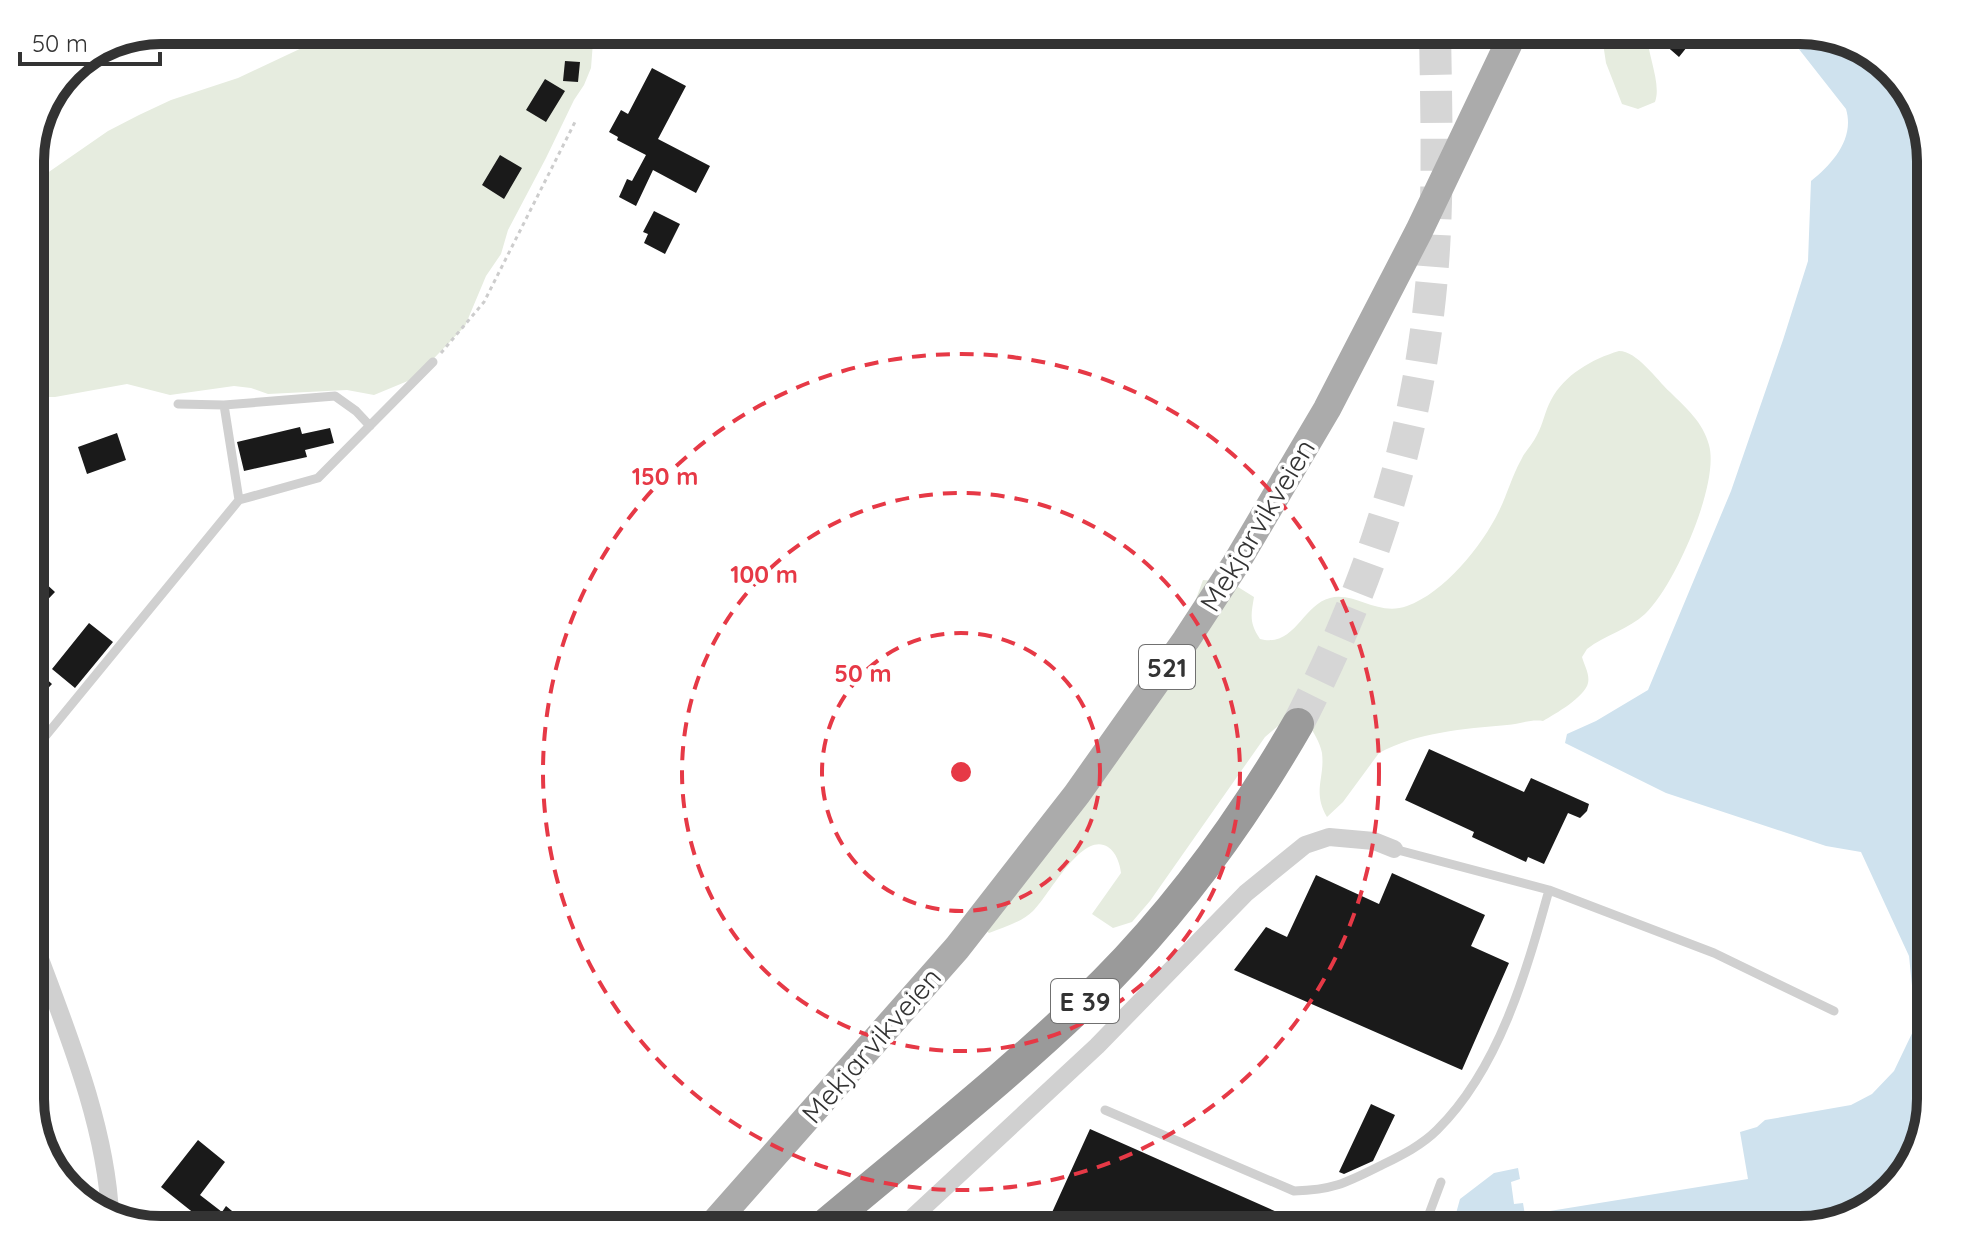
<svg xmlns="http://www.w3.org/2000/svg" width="1961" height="1260" font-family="Quicksand,sans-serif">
<rect width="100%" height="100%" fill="#fff"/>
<path fill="#e6ecdf" d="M340 30H591L593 42 591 68 584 85 574 100 546 158 508 230 501 254 486 276 465 326 415 378 374 395 347 390 268 394 251 388 234 386 170 395 127 384 55 397H30V185L108 131 139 115 171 100 238 78Z
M1601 30H1647C1646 53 1662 83 1655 102L1638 109 1622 104 1606 63Z
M1619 351C1637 351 1656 379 1670 392 1686 408 1703 422 1709 445 1720 484 1674 587 1645 614 1629 629 1605 635 1587 649L1582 657C1584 665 1590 674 1588 683 1585 697 1555 714 1543 721 1531 719 1519 724 1507 725 1463 729 1418 732 1379 753L1343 802 1327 817C1312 791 1325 779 1322 753 1320 742 1313 732 1308 723L1294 718 1278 726 1265 737 1150 901 1132 922 1113 928 1092 914 1121 873C1120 864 1116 852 1108 847 1082 830 1049 896 1033 911 1022 922 1004 927 989 933L981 927 998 883 1193 607 1203 580 1230 582 1254 597C1251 615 1249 623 1260 639 1295 648 1302 605 1330 598 1354 591 1378 617 1407 606 1444 593 1482 546 1499 511 1507 495 1512 476 1521 460 1525 451 1533 444 1537 435 1543 424 1545 411 1551 400 1564 375 1592 359 1619 351Z"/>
<path fill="#cfe2ee" d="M1787 30H1800L1872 52 1914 96 1931 153V1099L1909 1171 1865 1213 1800 1230H1460L1452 1228 1460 1199 1494 1173 1518 1168 1520 1179 1511 1182 1514 1204 1523 1203 1525 1215 1748 1179 1740 1132 1757 1127 1765 1120 1851 1105 1872 1094 1894 1071 1916 1025 1909 956 1861 852 1826 846 1666 793 1565 743 1567 734 1596 721 1648 690 1731 491 1783 340 1808 261 1811 181C1832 164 1855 139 1846 109L1791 39Z"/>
<path fill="#1a1a1a" d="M1648 30H1676L1691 42 1679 57Z
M565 61 580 62 578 82 563 81Z
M652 68 686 86 658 139 710 166 696 193 653 170 636 206 619 197 627 179 632 181 646 155 617 140 618 137 609 132 621 110 628 114Z
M545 79 565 91 546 122 526 110Z
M500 155 522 168 504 199 482 185Z
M654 211 680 224 665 254 644 243 648 234 643 232Z
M300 427 302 434 330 428 334 443 305 450 307 457 244 471 237 442Z
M117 433 126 460 87 474 78 447Z
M30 569 55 592 30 618Z
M89 623 113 642 75 688 52 669Z
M30 664 52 684 30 707Z
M1429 749 1524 792 1531 778 1589 804 1587 811 1580 818 1568 813 1544 864 1528 857 1526 862 1472 837 1474 832 1405 800Z
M1392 873 1485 915 1471 946 1509 963 1462 1070 1234 970 1266 927 1287 937 1316 875 1379 904Z
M1371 1104 1395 1115 1373 1161 1344 1174 1339 1172Z
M1090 1129 1277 1212 1269 1230H1044Z
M198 1140 225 1162 200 1195 222 1212 226 1206 255 1230H215L161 1187Z"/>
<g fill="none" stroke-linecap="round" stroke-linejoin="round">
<path stroke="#d6d6d6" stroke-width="32" stroke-dasharray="32 16" stroke-linecap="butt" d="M1298 724C1379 567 1427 408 1435 230 1438 164 1436 97 1435 30"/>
<path stroke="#cdcdcd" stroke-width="3" stroke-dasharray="4 4" stroke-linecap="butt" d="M441 353 484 302 575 122"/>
<path stroke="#d0d0d0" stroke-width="9" d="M178 404 224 405 335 396 356 411 370 426
M224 405 239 500
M30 653 33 650
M30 755 239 500 318 478 433 362
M1394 849 1549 890 1714 953 1834 1011
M1105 1110 1294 1191C1333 1190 1346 1183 1380 1166 1400 1156 1421 1146 1437 1130 1499 1069 1526 973 1549 890
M1423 1230 1441 1182"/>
<path stroke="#d0d0d0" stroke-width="18" d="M30 932C62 1020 106 1121 110 1215
M899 1230 1097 1046 1246 893 1305 845 1329 837 1374 841 1394 849"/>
<path stroke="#ababab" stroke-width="28" d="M708 1230 957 948 1077 794 1186 640 1235 565 1327 409 1419 231 1515 30"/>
<path stroke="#9a9a9a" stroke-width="32" d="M819 1230C915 1149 1015 1071 1105 982 1180 906 1245 816 1298 724"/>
</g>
<g fill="none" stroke="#e63946" stroke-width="4" stroke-dasharray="14 10">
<circle cx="961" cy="772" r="139"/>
<circle cx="961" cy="772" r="279"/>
<circle cx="961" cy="772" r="418"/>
</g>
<g text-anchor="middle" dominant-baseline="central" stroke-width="8" stroke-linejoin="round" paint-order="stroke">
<g fill="#fff" stroke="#707070" stroke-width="2">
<rect x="1139" y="645" width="56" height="44" rx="6"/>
<rect x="1051" y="979" width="68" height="44" rx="6"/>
</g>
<g font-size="26" font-weight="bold" fill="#333">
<text x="1167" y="667">521</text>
<text x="1085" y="1001">E 39</text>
</g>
<g font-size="28" fill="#333" stroke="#fff">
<text transform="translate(1257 525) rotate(-59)">Mekjarvikveien</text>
<text transform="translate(871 1045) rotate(-49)">Mekjarvikveien</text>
</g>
</g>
<path d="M0 0H1961V1260H0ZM161 44H1800A117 117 0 0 1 1917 161V1099A117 117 0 0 1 1800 1216H161A117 117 0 0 1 44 1099V161A117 117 0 0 1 161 44Z" fill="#fff" fill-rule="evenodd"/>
<path fill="none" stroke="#333" stroke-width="10" d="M161 44H1800A117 117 0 0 1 1917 161V1099A117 117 0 0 1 1800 1216H161A117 117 0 0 1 44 1099V161A117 117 0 0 1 161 44Z"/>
<circle cx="961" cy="772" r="12" fill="#e63946" stroke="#fff" stroke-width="4"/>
<g font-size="24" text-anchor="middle" font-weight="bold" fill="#e63946" stroke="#fff" stroke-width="8" stroke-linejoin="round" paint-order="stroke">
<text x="665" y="485">150 m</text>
<text x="764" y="583">100 m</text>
<text x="863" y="682">50 m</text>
</g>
<path d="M20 52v12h140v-12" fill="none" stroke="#333333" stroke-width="4"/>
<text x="32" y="52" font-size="24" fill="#333333" stroke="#ffffff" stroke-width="6" paint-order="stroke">50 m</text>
</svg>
